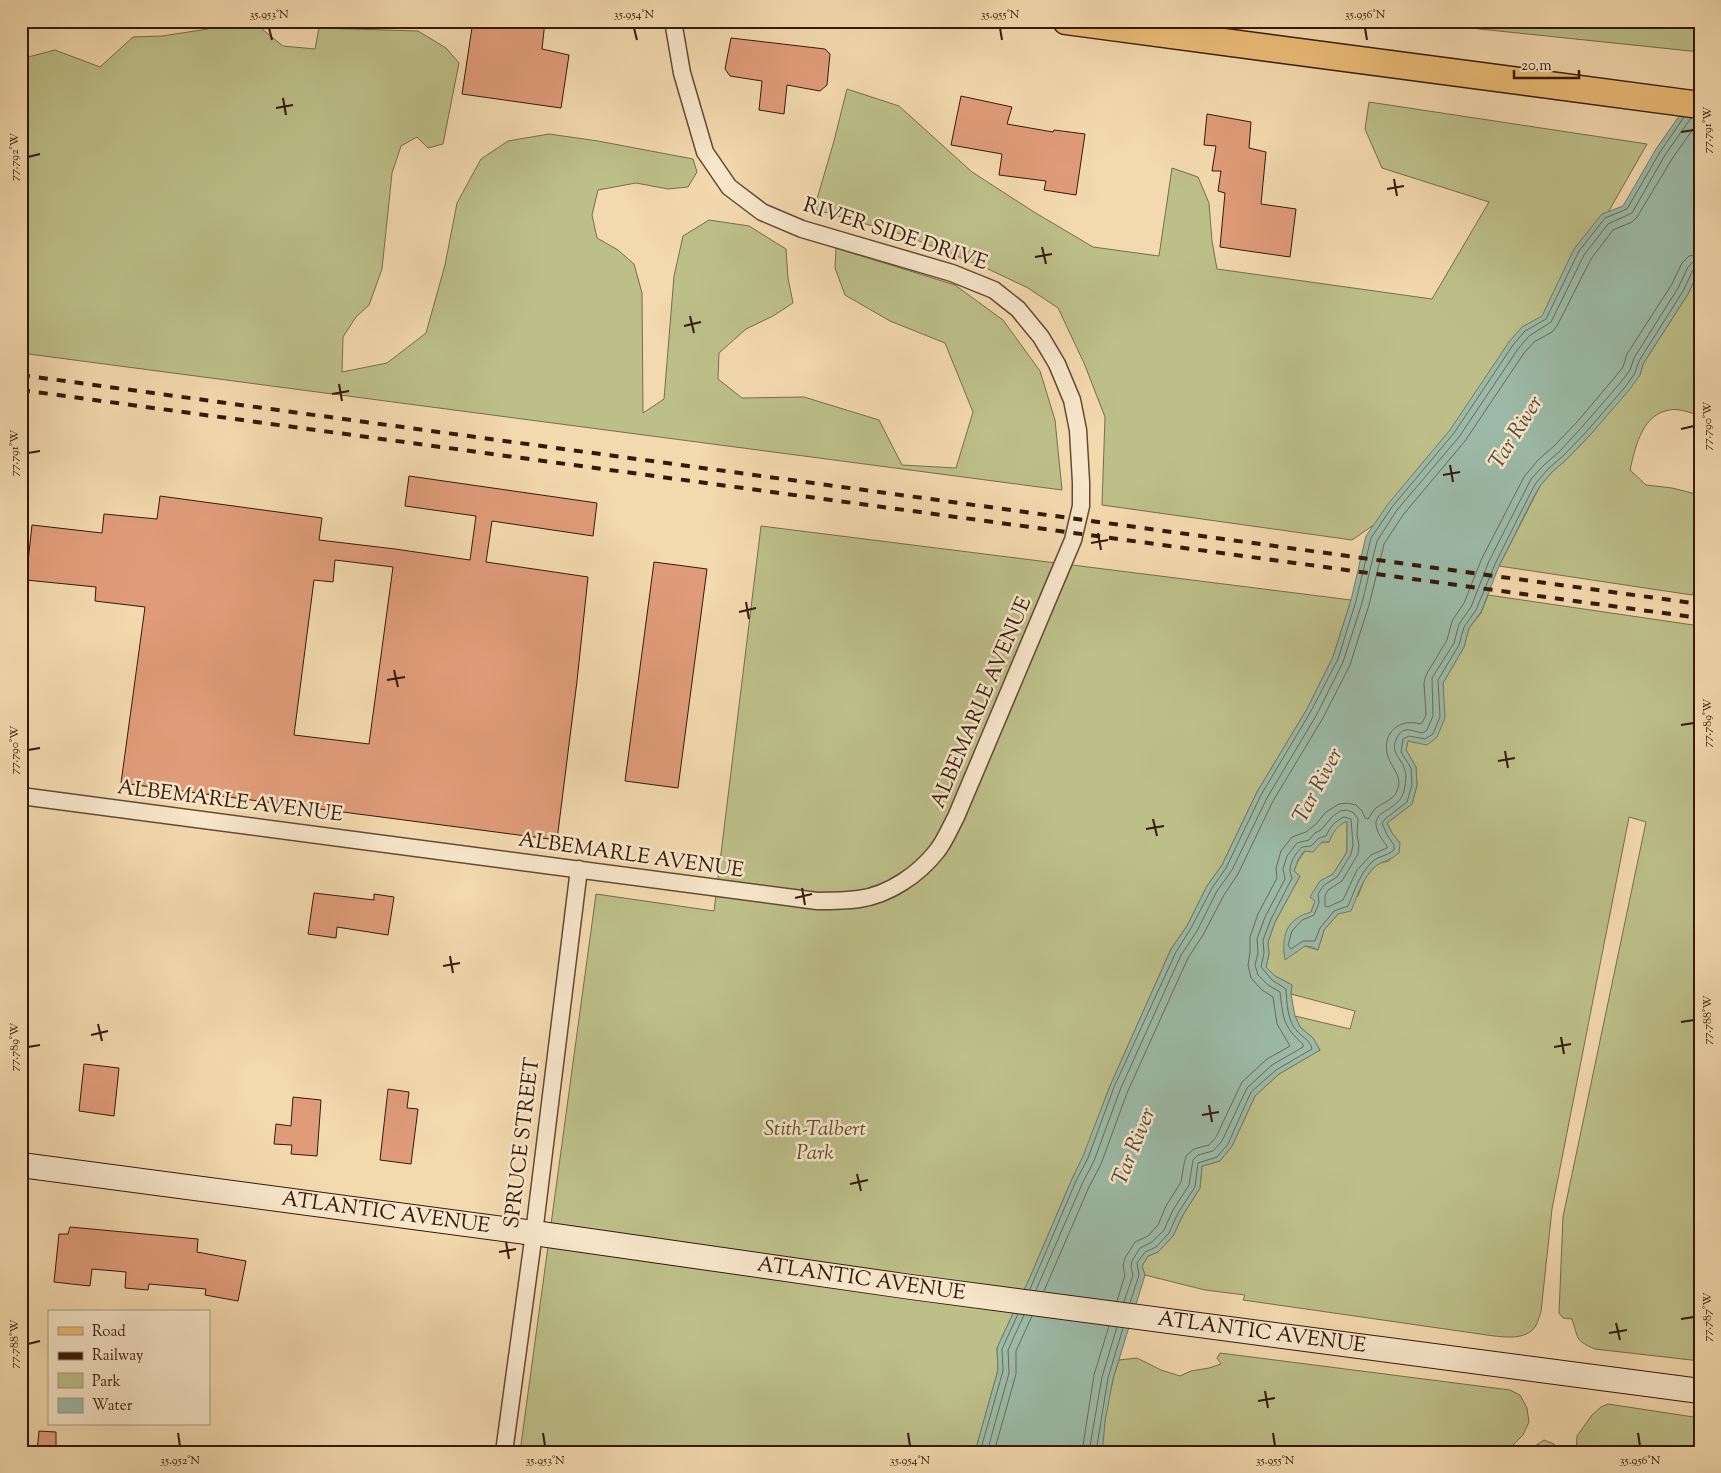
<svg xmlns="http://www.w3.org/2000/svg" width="1721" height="1473" font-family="'Sorts Mill Goudy',serif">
<rect width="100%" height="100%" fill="#f3d9ae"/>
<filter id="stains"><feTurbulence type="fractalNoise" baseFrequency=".004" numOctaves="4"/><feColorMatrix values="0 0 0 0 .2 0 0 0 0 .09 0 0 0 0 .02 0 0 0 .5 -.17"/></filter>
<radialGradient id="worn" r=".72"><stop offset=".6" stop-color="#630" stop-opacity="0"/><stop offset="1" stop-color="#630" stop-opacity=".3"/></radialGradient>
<path fill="#bdbf89" stroke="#796c4a" d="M210 21H260L262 29 283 46 315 49 319 28 418 31 446 48 459 63 443 144 428 148 417 137 401 146 392 173 382 269 369 305 356 317 343 337 342 372 387 363 426 333 445 265 457 203 481 159 508 141 549 134 598 141 693 159 697 172 688 187 668 189 636 183 598 190 592 215 597 238 618 250 634 264 642 293 643 413 664 399 674 276 683 236 709 220 749 226 786 249 788 278 793 303 773 316 746 329 719 353 718 379 742 398 804 397 879 420 902 465 956 468 973 412 945 343 890 321 845 295 835 268 836 248 955 285 1003 320 1040 371 1055 420 1062 490 21 353V86L24 58 55 50 100 67 133 37 162 36 208 29Z
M1403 21H1700V52Z
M847 89 899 106 972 172 1034 212 1093 247 1159 256 1172 168 1198 177 1209 203 1212 241 1217 269 1432 299 1489 202 1382 168 1365 129 1369 102 1647 144 1553 309 1410 500 1352 540 1102 505 1105 417 1084 363 1058 308 1028 288 986 268 904 235 814 209 834 141Z
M1700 268V416C1689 412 1676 407 1665 411 1641 418 1635 449 1630 470L1646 485 1672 488 1700 495V579L1692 595 1499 566 1540 486 1552 472 1567 459 1591 434 1640 375 1643 364 1688 294Z
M761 526 1351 600 1333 657 1307 709 1257 792 1222 865 1207 886 1187 926 1171 949 1110 1086 1084 1156 1072 1179 1031 1275 997 1348 998 1370 975 1452H520L596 894 714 911Z
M1488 595 1700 626V1361L1595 1349C1574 1340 1579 1339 1572 1319L1563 1318 1559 1313 1563 1217 1646 822 1629 817 1552 1209 1541 1312C1539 1316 1538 1323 1535 1327 1525 1340 1507 1337 1494 1336L1243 1300 1245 1295 1205 1290 1145 1275 1142 1266 1148 1256 1158 1252 1173 1236 1183 1215 1200 1188 1202 1166 1220 1161 1232 1146 1255 1096 1279 1074 1320 1050 1313 1038 1300 1027 1295 1016 1350 1029 1355 1011 1291 994 1292 985 1275 976 1266 967 1269 954 1268 942 1275 922 1300 876 1294 871C1299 855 1311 841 1329 842 1333 831 1337 826 1347 820V852L1333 874 1320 882 1311 897 1315 901 1311 912 1305 946 1318 950 1324 930 1338 914 1358 896 1365 878 1377 864 1389 861 1400 843 1392 833 1387 823 1412 804 1417 785 1416 767 1406 750 1408 740 1416 743 1443 699V683L1464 647 1469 628 1481 613Z
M1220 1353 1510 1390 1520 1395 1527 1408 1529 1422 1523 1435 1506 1452H1100C1104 1442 1103 1432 1105 1421 1108 1400 1112 1380 1119 1360L1137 1358 1161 1370 1180 1376 1191 1371 1209 1368 1221 1364 1217 1358Z
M1608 1404 1700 1418V1452H1576L1577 1436 1592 1415 1601 1407Z
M1544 1440 1554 1444 1558 1452H1534L1535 1446Z"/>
<path fill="#9cbaa7" stroke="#737a69" d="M1700 86V268L1688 294 1643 364 1640 375 1630 389 1591 434 1567 459 1552 472 1540 486 1533 498 1499 566 1481 612 1469 628 1464 647 1443 683 1445 718 1437 737 1427 745 1408 741 1406 750 1416 767 1417 785 1412 804 1387 823 1392 833 1400 843 1399 853C1390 860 1388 859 1379 864 1365 871 1357 897 1351 911L1338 914 1324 930 1318 950 1313 947 1305 946 1285 960C1281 936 1286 919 1311 912L1315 901 1310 897 1320 881 1333 874 1347 852V821C1337 826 1333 832 1329 842H1322L1313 852 1304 851 1298 860 1294 871 1300 876 1275 922 1268 942 1269 954 1266 967 1275 976 1292 985 1291 994 1295 1016 1300 1027 1313 1038 1320 1050 1279 1074 1255 1096 1232 1146 1220 1161 1202 1166 1200 1188 1183 1215 1173 1236 1158 1252 1148 1256 1142 1266 1145 1275 1113 1379 1105 1421 1103 1445 1100 1452H975L998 1370 997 1348 1031 1275 1072 1179 1083 1156 1110 1086 1171 949 1187 926 1207 886 1222 865 1257 792 1307 709 1333 657 1351 600 1366 536 1388 504 1450 430 1509 342 1522 327 1542 316 1574 249 1602 214 1623 206 1656 149Z"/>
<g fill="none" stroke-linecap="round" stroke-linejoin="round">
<path stroke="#686a59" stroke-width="1" d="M1030 1289 1076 1181 1088 1158 1114 1087 1176 952 1191 928 1212 888 1226 868 1261 795 1311 711 1338 659 1356 601 1371 538 1392 507 1454 433 1513 345 1525 331 1546 319 1579 251 1605 218 1627 209 1660 152 1684 117
M1036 1290 1082 1184 1094 1161 1120 1090 1181 955 1197 931 1217 891 1232 870 1267 798 1317 714 1343 662 1362 603 1377 541 1397 510 1459 437 1518 349 1529 336 1551 322 1584 255 1608 224 1632 213 1665 155 1691 118
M1044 1291 1089 1187 1101 1164 1127 1093 1188 958 1203 935 1224 895 1238 874 1273 801 1323 718 1350 665 1369 605 1384 544 1403 515 1465 441 1524 353 1534 342 1552 332 1557 326 1591 259 1613 230 1632 222 1637 217 1672 159 1700 119
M1117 1301 1125 1275 1123 1266 1125 1258 1135 1242 1148 1236 1158 1225 1166 1206 1181 1182 1184 1164 1186 1156 1194 1149 1209 1145 1216 1137 1242 1082 1267 1059 1290 1046 1277 1024 1273 997 1262 990 1251 978 1248 965 1250 953V937L1258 914 1277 878 1276 868 1281 851 1292 837 1306 832 1316 824 1326 812 1339 804 1347 803 1356 805 1362 811 1365 818 1368 819C1371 815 1373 810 1377 807 1383 803 1392 800 1396 793 1405 776 1390 768 1387 753 1383 732 1400 718 1420 724L1422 723 1426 715 1424 683 1426 675 1447 640 1452 621 1464 603 1482 558 1524 477 1538 460 1554 446 1577 422 1615 377 1623 367 1627 354 1672 284 1682 263 1689 256 1700 254
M1124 1302 1133 1275 1131 1267 1132 1261 1140 1248 1152 1242 1164 1230 1173 1210 1189 1185 1193 1160 1198 1155 1213 1151 1222 1141 1247 1088 1272 1065 1303 1047V1044C1283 1027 1283 1017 1280 992L1268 985 1258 975 1255 965 1258 953 1257 939 1265 917 1285 879 1283 869 1287 856 1297 843 1309 840 1315 833 1321 830 1332 817 1340 811 1347 810 1354 813 1358 819 1357 835 1359 845 1358 854 1342 881 1328 890 1325 896V906L1328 907 1343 900 1357 870 1371 855 1387 848V846C1357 807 1397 817 1404 791 1405 785 1407 777 1405 771 1402 757 1388 753 1398 736 1404 725 1414 732 1423 733L1427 730 1433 716 1432 678 1454 643 1459 624 1471 607 1489 561 1524 493 1531 479 1544 465 1560 451 1582 427 1621 382 1630 370 1634 358 1678 288 1688 267 1693 262 1700 261
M1130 1303 1139 1275 1137 1263 1145 1252 1156 1247 1169 1233 1178 1213 1195 1187 1198 1163 1217 1157 1228 1144 1251 1092 1276 1070 1312 1049C1310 1040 1303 1038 1297 1031 1287 1021 1287 1002 1286 989L1272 980 1261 967 1264 953 1263 940 1271 919 1292 878C1287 867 1293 856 1302 847L1311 846 1319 838 1326 836C1330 827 1335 821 1344 817L1351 819 1353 845 1351 854 1337 877 1324 885 1318 894 1319 903 1314 915 1302 920 1292 931 1288 945 1291 949 1303 941H1315L1320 928 1334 911 1348 906C1355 890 1360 873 1373 861 1379 856 1387 856 1394 850V845L1387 835 1382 823 1385 819 1407 802 1412 785 1411 768 1401 752 1403 739 1409 736 1425 739 1433 734 1440 717 1438 680 1459 645 1464 627 1476 610 1495 564 1529 496 1536 483 1548 469 1564 455 1587 431 1626 386 1635 373 1639 361 1683 291 1693 270 1700 267
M980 1452 1003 1371 1002 1349 1018 1314
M987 1452 1009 1373 1008 1350 1024 1315
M994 1452 1016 1374V1351L1032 1316
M1082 1452 1094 1375 1109 1326
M1089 1452 1102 1377 1117 1327
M1096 1452 1108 1378 1123 1328"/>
</g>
<path fill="#e09c7a" stroke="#35190b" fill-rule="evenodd" d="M473 21H545L542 49 569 55 561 108 462 94Z
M731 38 825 49 830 54 827 85 820 91 787 85 784 114 759 110 762 81 730 76 725 69Z
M961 96 1012 107 1007 124 1053 132 1054 130 1085 134 1076 195 1044 190 1046 181 999 175 1002 154 951 145Z
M1207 114 1251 122 1249 148 1266 152 1261 204 1296 209 1290 257 1220 247 1225 193 1218 191 1221 171H1212L1216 146 1204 145Z
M409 476 597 503 593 536 492 521 486 562 588 577 577 681 557 840 121 783 145 607 95 601 96 587 26 580 32 525 102 533 104 514 157 519 160 496 322 518 319 540 395 549 470 560 476 516 405 506ZM335 560 393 567 369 744 294 735 314 580 333 582Z
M654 562 707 569 678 788 625 781Z
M314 893 374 900V894L394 897 388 935 337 927 336 938 308 934Z
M84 1064 119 1068 114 1116 79 1111Z
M388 1089 409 1092 407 1108 418 1109 411 1164 380 1160Z
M293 1097 321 1100 317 1156 291 1154 292 1145 274 1144 276 1124 291 1126Z
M70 1227 198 1239 197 1252 246 1261 238 1301 205 1295 206 1289 149 1284 148 1290 125 1288 126 1272 92 1269 90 1286 54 1282 59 1234H68Z
M39 1431 56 1432V1452H37Z"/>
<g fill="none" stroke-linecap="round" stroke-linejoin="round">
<g stroke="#644934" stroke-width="19">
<path id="minor" d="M21 796 817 901C831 901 845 901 859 899 889 895 919 874 937 851 945 841 950 828 956 817L1073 540 1081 506V482L1078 430 1072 400 1057 364 1041 337 1018 309 994 290 952 273 802 229 762 212 729 187 705 152 682 73 673 21
M504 1452 534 1233 579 869"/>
</g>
<g stroke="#35190b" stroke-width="26">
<g id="secondary">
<path id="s1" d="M21 1165 534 1233 911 1287 1700 1391"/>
</g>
</g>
<g stroke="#35190b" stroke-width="29">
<path id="primary" d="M1066 21 1700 105"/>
</g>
<use href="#minor" stroke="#f7e6ca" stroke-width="16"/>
<use href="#secondary" stroke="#f7e6ca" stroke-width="24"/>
<use href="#primary" stroke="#eabc77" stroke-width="26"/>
<path stroke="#35190b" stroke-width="4" stroke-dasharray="9 9" stroke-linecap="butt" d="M21 375 1700 604
M21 390 1700 618"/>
</g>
<path fill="none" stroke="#35190b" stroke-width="2" d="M269 28 272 40M634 28 637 40M1000 28 1002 40M1365 28 1367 40M283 98 286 115M276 108 293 105M1681 132 1694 130M28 157 40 154M1394 179 1397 196M1387 189 1404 186M1042 247 1046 264M1035 257 1052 254M690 316 694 333M684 326 701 322M339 384 342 401M332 394 349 391M1681 429 1694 426M28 453 40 451M1450 465 1453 482M1443 475 1460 472M1098 533 1101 550M1091 543 1108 540M746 602 749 619M739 612 756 608M394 670 398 687M387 680 405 677M1681 725 1694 723M28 750 40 748M1505 751 1508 768M1498 761 1515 758M1153 819 1157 836M1146 829 1164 826M802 888 805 905M795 898 812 894M450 956 453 973M443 966 460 963M1681 1022 1694 1020M98 1024 102 1041M91 1035 108 1031M1561 1037 1564 1054M28 1047 40 1045M1554 1047 1571 1044M1209 1105 1212 1122M1202 1115 1219 1112M857 1174 861 1191M850 1184 868 1180M506 1242 509 1259M499 1252 516 1249M1681 1319 1694 1317M1616 1323 1620 1340M1609 1333 1627 1330M28 1344 40 1341M1265 1391 1268 1408M1258 1401 1275 1398M178 1433 180 1446M543 1433 545 1446M908 1433 910 1446M1273 1433 1275 1446M1638 1433 1640 1446"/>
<g text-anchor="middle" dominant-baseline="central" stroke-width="5" stroke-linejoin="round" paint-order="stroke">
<g font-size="21" fill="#35190b" stroke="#f7e6ca">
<text transform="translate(895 235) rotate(18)">RIVER SIDE DRIVE</text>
<text transform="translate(982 703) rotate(-67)">ALBEMARLE AVENUE</text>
<text transform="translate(230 802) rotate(7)">ALBEMARLE AVENUE</text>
<text transform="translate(631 856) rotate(8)">ALBEMARLE AVENUE</text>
<text transform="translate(523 1143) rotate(-83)">SPRUCE STREET</text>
<text stroke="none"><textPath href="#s1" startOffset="368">ATLANTIC AVENUE</textPath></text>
<text stroke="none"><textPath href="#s1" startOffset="848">ATLANTIC AVENUE</textPath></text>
<text stroke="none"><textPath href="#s1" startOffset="1252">ATLANTIC AVENUE</textPath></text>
</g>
<g font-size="21" font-style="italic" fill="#5e4b31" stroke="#f7e6ca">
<text x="815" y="1130">Stith-Talbert<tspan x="815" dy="24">Park</tspan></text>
</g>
<g font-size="22" font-style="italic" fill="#54493a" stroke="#f7e6ca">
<text transform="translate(1517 433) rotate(-58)">Tar River</text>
<text transform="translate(1319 786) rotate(-62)">Tar River</text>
<text transform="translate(1135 1147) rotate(-68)">Tar River</text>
</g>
</g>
<rect width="1721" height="1473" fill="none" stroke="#f3d9ae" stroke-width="55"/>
<rect x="48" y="1310" width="162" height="115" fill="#f7e6ca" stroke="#a9947e"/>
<rect x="58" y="1327" width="25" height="8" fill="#eabc77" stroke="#a9947e"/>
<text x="92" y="1336" font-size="15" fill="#35190b">Road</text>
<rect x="58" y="1352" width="25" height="8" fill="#35190b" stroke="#a9947e"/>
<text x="92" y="1360" font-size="15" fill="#35190b">Railway</text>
<rect x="58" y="1373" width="25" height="15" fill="#bdbf89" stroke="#a9947e"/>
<text x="92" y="1386" font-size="15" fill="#35190b">Park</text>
<rect x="58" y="1398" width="25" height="15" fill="#9cbaa7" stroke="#a9947e"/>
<text x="92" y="1410" font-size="15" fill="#35190b">Water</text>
<path d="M1514 70v8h65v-8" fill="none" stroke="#35190b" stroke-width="2.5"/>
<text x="1521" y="70" font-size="15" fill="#35190b" stroke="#f7e6ca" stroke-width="4" paint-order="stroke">20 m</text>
<rect x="28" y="28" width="1666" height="1418" fill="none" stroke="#35190b" stroke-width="2"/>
<g font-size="12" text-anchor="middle" fill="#35190b">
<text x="269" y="18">35.953°N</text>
<text x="634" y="18">35.954°N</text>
<text x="1000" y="18">35.955°N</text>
<text x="1365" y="18">35.956°N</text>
<text transform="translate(1707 130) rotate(-90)" y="4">77.791°W</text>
<text transform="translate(14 157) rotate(-90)" y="4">77.792°W</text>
<text transform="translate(1707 426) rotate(-90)" y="4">77.790°W</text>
<text transform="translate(14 453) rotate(-90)" y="4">77.791°W</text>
<text transform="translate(1707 723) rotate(-90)" y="4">77.789°W</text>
<text transform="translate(14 750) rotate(-90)" y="4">77.790°W</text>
<text transform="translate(1707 1020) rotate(-90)" y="4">77.788°W</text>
<text transform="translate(14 1047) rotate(-90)" y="4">77.789°W</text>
<text transform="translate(1707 1317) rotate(-90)" y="4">77.787°W</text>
<text transform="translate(14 1344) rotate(-90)" y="4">77.788°W</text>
<text x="180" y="1464">35.952°N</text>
<text x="545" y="1464">35.953°N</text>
<text x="910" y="1464">35.954°N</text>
<text x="1275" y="1464">35.955°N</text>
<text x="1640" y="1464">35.956°N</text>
</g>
<rect width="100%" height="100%" filter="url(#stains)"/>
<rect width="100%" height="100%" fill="url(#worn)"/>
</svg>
